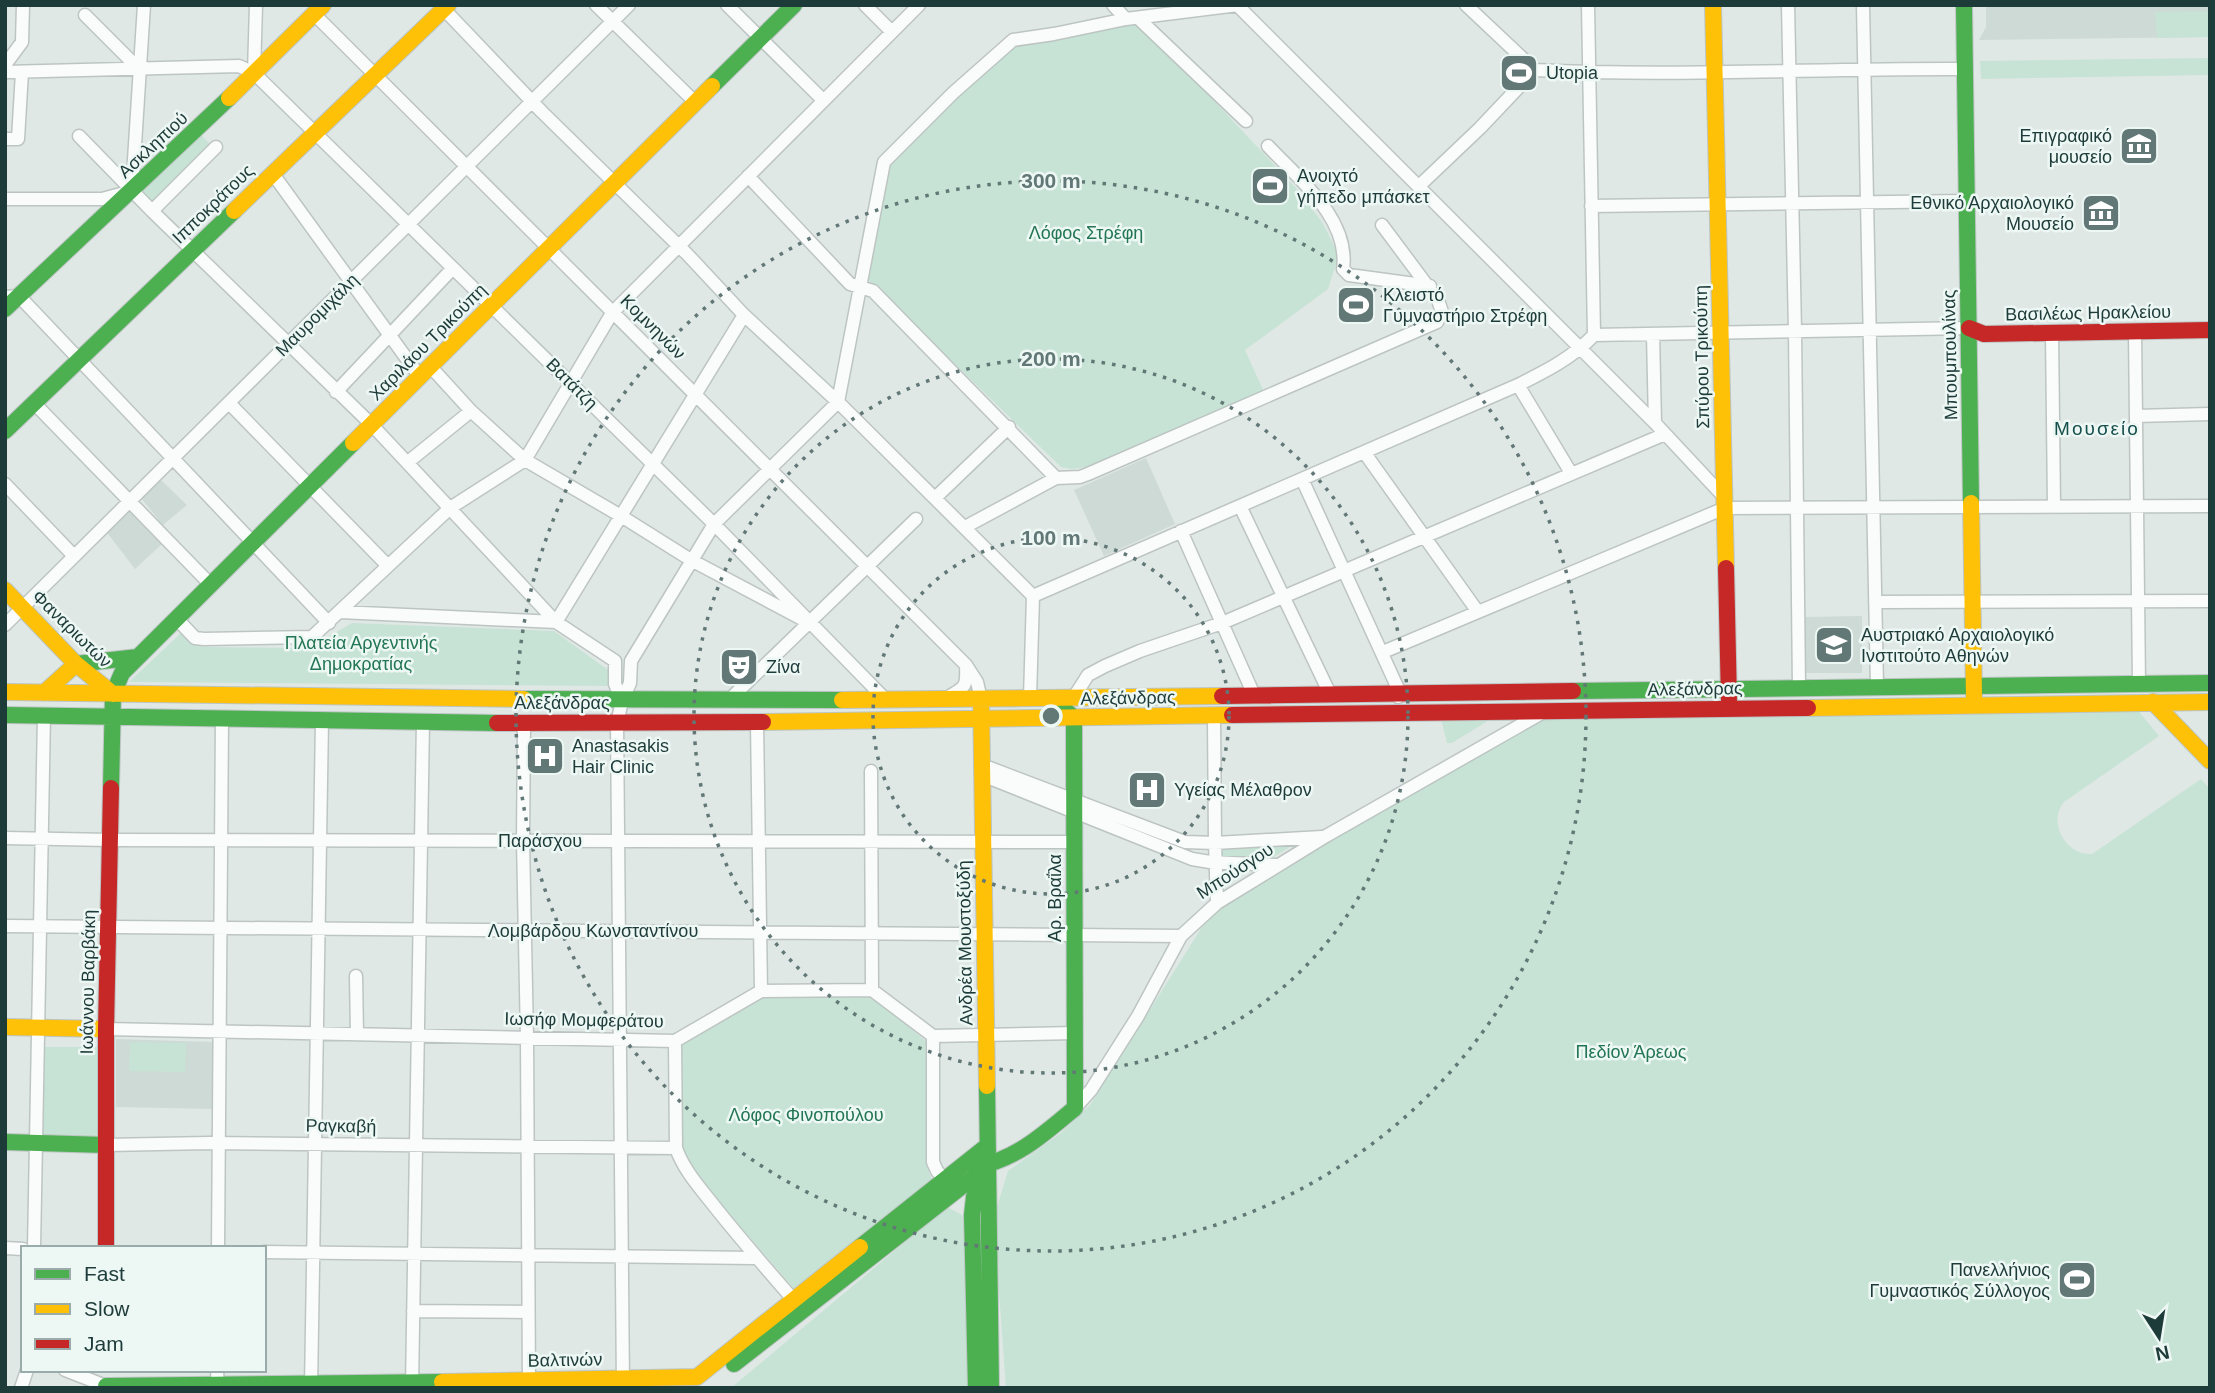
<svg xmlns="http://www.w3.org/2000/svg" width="2215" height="1393" font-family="Arial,sans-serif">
<rect width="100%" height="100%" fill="#e0e8e6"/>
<path fill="#cddad6" d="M1986 5H2210V37L1979 40 1986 27Z
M1146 458 1175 524 1104 556 1074 490Z
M160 479 187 505 163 525 141 498Z
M130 507 163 543 135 569 105 530Z
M1862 616V673H1806L1805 617Z
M116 1039 213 1042 212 1109 116 1107Z"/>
<path fill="#c7e3d5" d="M2210 11V37L2157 38 2155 12Z
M1140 22 1296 188 1322 222 1339 255 1328 289 1245 350 1264 392 1095 466 1072 469 1061 467 866 278 888 165 1011 47Z
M2210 58V75L1981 79 1980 61Z
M199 133 213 147 153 206 139 191Z
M352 623 554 631 611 672 610 686 129 682 181 633 190 643 204 647 310 648Z
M2136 708 2159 736 2064 802C2047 822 2066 856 2092 854L2201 779 2210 789V1388H1006L999 1292 997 1207 1008 1171 1061 1133 1090 1105 1202 927 1225 903 1547 714Z
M1440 715 1496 716 1452 743H1447Z
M1298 842 1267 861 1221 859 1220 845Z
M869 993 929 1044V1173L934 1183 797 1292 687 1165 682 1150 680 1042 761 996Z
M130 1042 186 1043 185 1072 129 1071Z
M38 1047H98L99 1140H39Z
M947 1207 964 1216 968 1388H731Z"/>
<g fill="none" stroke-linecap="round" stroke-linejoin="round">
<g stroke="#bdc5c3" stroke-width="15">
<path id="street" d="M440 5 542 112 687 254 744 315 838 402 1033 596
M596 5 696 103
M727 5 823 100
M865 5 892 32
M1113 5 1126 19
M1237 5 1655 423 1725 498
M1466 5 1535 70
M1588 5 1594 335
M1788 5 1795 331 1799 687
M1863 5 1877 687
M314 14 966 665 977 682 981 699
M85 15 140 70
M1138 18 1246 121
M5 65 22 42 23 5
M1535 70C1678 77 1822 68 1965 69
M5 72 239 66 254 73 714 524 885 699
M254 73 256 5
M79 136 152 211 372 425 556 622 615 661V684L622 701
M5 139H18L22 72
M1268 146C1299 179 1350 219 1343 269L1349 275 1430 286
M273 174 420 377
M748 176 850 284 873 291 1056 478
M1419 186 1480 128 1535 70
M132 191 144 5
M5 199H102L128 192
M1591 206 1967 201
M152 211 216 147
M5 297 19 296 329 623
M2135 332 2139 684
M2052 333 2054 506
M1653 334 1655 423
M1594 335 1969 328
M430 366 471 411 525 460 621 516 691 560 802 619
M1518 385 1571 473
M336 392 453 268
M838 402 884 162 953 93 1013 40 1054 34 1126 19 1238 5
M34 403 211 585
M229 403 388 566
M2136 416 2210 414
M1364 452 1478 612
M408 462 471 411
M1302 479 1400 693 1398 697
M5 484 74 556
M935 498 1009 427
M1240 506 1330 694
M965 527 1056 478 1080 477 1088 474 1437 322 1442 312 1438 300 1382 225
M1181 531 1254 695
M1033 596 1518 385C1546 371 1572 358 1594 335
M1875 602 2210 601
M340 612 556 622 744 315
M177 619 195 638 204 639 312 637 450 508 525 460 612 313 919 5
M5 625 629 5
M1383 652 1725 508 2210 506
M948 697C966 687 967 686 966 666
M1074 697 1088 675 1105 666 1140 651 1222 623 1665 434
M1030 698 1033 596
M729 700 916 519
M1214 716 1215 843 1217 903
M757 722 761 991
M524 723 523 841 527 1038 529 1387
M982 765 1185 842 1215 843 1322 837
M871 771 872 990
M982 775 1192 859 1210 862 1277 865
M5 838 110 840 1075 842
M5 926 1181 936
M356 976 357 1034
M106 1029 675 1041 761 991 872 990 933 1036 1075 1033
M933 1036V1162L937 1171 945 1180
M675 1041 676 1148C684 1171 701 1189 715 1207 742 1241 770 1273 799 1306
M1075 1108 1091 1090 1138 1016 1181 936 1217 903 1326 836 1540 714
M106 1145 209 1143 676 1148
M5 1248 23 1249
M34 1248 44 715
M218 1248 222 718
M264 1252 755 1258
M413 1311 528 1312
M65 1370 106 1386
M217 1370 218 1388
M412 1387 423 721
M21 1388 27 1370
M311 1388 322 720
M623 1388 617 723 622 701 630 683 631 661 714 524 838 402"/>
</g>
<g stroke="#bcc5c3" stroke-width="18">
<path id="fast" d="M1964 5 1971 503
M712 86 794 5
M5 309 229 98
M5 431 234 211
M76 664 138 657
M1573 691 2210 683
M524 699 842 700
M5 715 497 723
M111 788 113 694 122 673 353 443
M987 1086 991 1388
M5 1142 106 1145
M976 1167C1017 1159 1044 1134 1075 1108L1074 718 1064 709
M860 1247 987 1146
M734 1364 988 1166
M106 1386 442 1382
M976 1388 972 1215 974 1197 986 1169"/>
</g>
<g stroke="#bcc5c3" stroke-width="18">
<path id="slow" d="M1713 5 1726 568
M229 98 323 5
M234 211 448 5
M353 443 712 86
M1971 503 1974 698
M5 590 76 664 113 694
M5 692 524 699
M44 693 76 664
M981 699 987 1086
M842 700 1222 696
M2153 702 2210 761
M1808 708 2210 702
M763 722 1232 715
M5 1027 106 1029
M442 1382 697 1377 860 1247"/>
</g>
<g stroke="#bcc5c3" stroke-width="18">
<path id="jam" d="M1969 328 1984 334 2210 330
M1726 568 1729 701
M1222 696 1573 691
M1232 715 1808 708
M497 723 763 722
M106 1248V1029L111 788"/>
</g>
<use href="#street" stroke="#fafcfb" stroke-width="12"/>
<use href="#fast" stroke="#4caf50" stroke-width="16"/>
<use href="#slow" stroke="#ffc107" stroke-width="16"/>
<use href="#jam" stroke="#c62828" stroke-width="16"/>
</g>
<g fill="none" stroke="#617876" stroke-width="3.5" stroke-dasharray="3.5 7">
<circle cx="1051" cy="716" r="178"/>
<circle cx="1051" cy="716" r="357"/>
<circle cx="1051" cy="716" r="535"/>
</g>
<defs>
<g id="stadium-square" transform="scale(2.0125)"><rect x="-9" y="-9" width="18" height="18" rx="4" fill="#617876" stroke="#edf7f4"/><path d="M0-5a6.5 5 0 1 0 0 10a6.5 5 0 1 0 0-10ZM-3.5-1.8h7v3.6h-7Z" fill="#fff"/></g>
<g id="museum-square" transform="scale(2.0125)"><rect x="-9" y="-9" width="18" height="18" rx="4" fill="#617876" stroke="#edf7f4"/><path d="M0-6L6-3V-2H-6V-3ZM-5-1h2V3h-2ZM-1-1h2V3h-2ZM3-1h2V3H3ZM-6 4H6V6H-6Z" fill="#fff"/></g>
<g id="university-square" transform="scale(2.0125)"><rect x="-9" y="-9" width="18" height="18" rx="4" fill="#617876" stroke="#edf7f4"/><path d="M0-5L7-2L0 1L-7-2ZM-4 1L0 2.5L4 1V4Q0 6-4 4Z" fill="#fff"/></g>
<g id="theatre-square" transform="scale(2.0125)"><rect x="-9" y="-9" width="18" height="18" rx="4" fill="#617876" stroke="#edf7f4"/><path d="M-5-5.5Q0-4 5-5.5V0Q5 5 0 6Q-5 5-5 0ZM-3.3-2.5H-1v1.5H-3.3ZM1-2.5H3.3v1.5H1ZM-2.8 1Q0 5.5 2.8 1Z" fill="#fff"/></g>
<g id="hospital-square" transform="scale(2.0125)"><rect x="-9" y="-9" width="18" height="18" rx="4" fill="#617876" stroke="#edf7f4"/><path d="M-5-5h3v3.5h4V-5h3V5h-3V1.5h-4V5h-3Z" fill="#fff"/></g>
</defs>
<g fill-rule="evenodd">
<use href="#stadium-square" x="1519" y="73"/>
<use href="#museum-square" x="2139" y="146"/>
<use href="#stadium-square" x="1270" y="186"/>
<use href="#museum-square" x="2101" y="213"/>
<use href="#stadium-square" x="1356" y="305"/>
<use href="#university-square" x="1834" y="645"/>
<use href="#theatre-square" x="739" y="667"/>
<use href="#hospital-square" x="545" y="756"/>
<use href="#hospital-square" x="1147" y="790"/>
<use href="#stadium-square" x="2077" y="1280"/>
</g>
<g text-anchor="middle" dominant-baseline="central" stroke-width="5" stroke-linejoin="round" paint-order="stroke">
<g font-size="18" fill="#1d3b39" stroke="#edf7f4" text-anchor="start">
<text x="1546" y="73">Utopia</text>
<text x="2112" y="136" text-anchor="end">Επιγραφικό<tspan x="2112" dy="21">μουσείο</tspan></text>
<text x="1297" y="176">Ανοιχτό<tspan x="1297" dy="21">γήπεδο μπάσκετ</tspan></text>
<text x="2074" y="203" text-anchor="end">Εθνικό Αρχαιολογικό<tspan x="2074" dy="21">Μουσείο</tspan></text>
<text x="1383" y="295">Κλειστό<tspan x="1383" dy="21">Γυμναστήριο Στρέφη</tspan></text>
<text x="1861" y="635">Αυστριακό Αρχαιολογικό<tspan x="1861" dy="21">Ινστιτούτο Αθηνών</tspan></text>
<text x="766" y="667">Ζίνα</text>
<text x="572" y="746">Anastasakis<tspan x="572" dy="21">Hair Clinic</tspan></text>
<text x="1174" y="790">Υγείας Μέλαθρον</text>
<text x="2050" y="1270" text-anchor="end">Πανελλήνιος<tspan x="2050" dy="21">Γυμναστικός Σύλλογος</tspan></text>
</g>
<g font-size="18" fill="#1d3b39" stroke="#edf7f4">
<text transform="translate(153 145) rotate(-43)">Ασκληπιού</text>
<text transform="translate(213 204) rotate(-44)">Ιπποκράτους</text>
<text transform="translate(2088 313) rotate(-1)">Βασιλέως Ηρακλείου</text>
<text transform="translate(317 315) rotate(-45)">Μαυρομιχάλη</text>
<text transform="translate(653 327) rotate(45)">Κομνηνών</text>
<text transform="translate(428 342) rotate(-45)">Χαριλάου Τρικούπη</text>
<text transform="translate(1950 355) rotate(-91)">Μπουμπουλίνας</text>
<text transform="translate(1702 357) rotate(-91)">Σπύρου Τρικούπη</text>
<text transform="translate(572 384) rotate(45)">Βατάτζη</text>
<text transform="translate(72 629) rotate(44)">Φαναριωτών</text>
<text transform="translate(1695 689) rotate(-1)">Αλεξάνδρας</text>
<text transform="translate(1128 698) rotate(-1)">Αλεξάνδρας</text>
<text x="562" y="703">Αλεξάνδρας</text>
<text x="540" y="841">Παράσχου</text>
<text transform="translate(1235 871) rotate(-33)">Μπούσγου</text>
<text transform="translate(1055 898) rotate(-90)">Αρ. Βραΐλα</text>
<text x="593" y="931">Λομβάρδου Κωνσταντίνου</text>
<text transform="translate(965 943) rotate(-91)">Ανδρέα Μουστοξύδη</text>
<text transform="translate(88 982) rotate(-89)">Ιωάννου Βαρβάκη</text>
<text transform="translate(584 1020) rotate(1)">Ιωσήφ Μομφεράτου</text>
<text transform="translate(341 1126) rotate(1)">Ραγκαβή</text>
<text transform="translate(565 1360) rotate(-1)">Βαλτινών</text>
</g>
<g font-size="18" fill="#237654" stroke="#edf7f4">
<text x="1086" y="233">Λόφος Στρέφη</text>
<text x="361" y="643">Πλατεία Αργεντινής<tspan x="361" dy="21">Δημοκρατίας</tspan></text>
<text x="1631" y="1052">Πεδίον Άρεως</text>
<text x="806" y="1115">Λόφος Φινοπούλου</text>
</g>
<g font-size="19" letter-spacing="2" fill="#174f4d" stroke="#edf7f4">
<text x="2097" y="428">Μουσείο</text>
</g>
</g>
<circle cx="1051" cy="716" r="10" fill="#617876" stroke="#edf7f4" stroke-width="3.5"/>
<g font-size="21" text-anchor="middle" font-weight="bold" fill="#617876" stroke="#edf7f4" stroke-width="5" stroke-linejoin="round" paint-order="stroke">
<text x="1051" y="188">300 m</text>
<text x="1051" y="366">200 m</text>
<text x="1051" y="545">100 m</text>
</g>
<rect width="2215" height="1393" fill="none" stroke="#1d3b39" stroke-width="14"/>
<rect x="21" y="1246" width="245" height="126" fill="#edf7f4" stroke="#9aaca9" stroke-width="2"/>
<rect x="35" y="1269" width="35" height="10" fill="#4caf50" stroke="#9aaca9" stroke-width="2"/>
<text x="84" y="1281" font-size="21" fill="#1d3b39">Fast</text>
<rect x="35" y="1304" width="35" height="10" fill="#ffc107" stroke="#9aaca9" stroke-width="2"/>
<text x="84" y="1316" font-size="21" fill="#1d3b39">Slow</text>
<rect x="35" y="1339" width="35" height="10" fill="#c62828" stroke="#9aaca9" stroke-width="2"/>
<text x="84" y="1351" font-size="21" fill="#1d3b39">Jam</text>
<g transform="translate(2159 1337) rotate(168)" stroke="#edf7f4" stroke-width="5" paint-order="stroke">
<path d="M0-5L12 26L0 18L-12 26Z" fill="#1d3b39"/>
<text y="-10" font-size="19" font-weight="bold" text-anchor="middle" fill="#1d3b39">N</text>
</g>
</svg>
